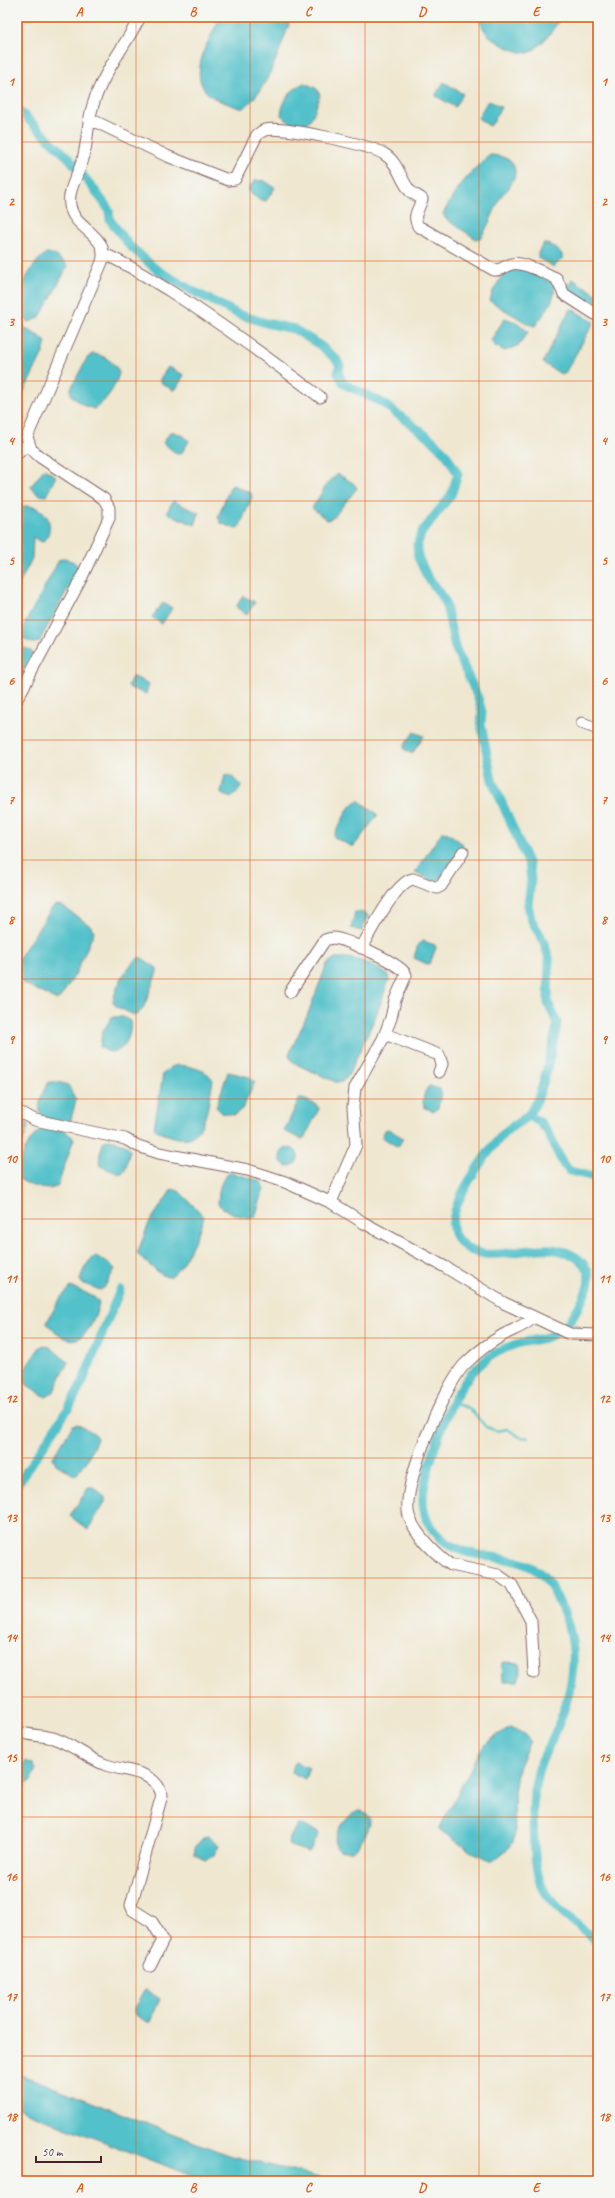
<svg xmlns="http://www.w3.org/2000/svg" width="615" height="2198" font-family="Caveat,sans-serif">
<rect width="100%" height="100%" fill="#f6f6f2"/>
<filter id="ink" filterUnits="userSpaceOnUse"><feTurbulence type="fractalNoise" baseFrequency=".025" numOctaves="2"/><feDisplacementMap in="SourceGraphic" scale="8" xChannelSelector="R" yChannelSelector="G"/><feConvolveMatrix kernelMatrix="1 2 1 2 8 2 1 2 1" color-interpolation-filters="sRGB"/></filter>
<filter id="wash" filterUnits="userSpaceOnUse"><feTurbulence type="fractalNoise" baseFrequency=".012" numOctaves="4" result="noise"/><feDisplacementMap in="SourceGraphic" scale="16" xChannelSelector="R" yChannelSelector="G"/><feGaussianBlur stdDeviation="0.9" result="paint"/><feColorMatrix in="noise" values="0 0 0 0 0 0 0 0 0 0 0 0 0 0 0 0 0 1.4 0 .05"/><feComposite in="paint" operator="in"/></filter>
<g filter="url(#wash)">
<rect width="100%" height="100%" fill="#efe7d0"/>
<path fill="#53c1ca" stroke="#4e707a" d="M220 17H290L289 25C277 55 269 87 244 108H239C230 104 218 101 211 96 184 77 211 38 220 17Z
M483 17H561C553 30 543 45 529 53 514 53 485 39 481 23Z
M444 82 463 94 455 107 436 96V94Z
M304 83 316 88 320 95C316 106 312 128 298 125 291 123 286 121 281 115 282 101 291 89 304 83Z
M490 101 501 107 493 123 489 126 478 118 487 102Z
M490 155C511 156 522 166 510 186 508 191 502 193 500 198 494 211 488 228 479 240L476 239 446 219 443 214C455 190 470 171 490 155Z
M255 180 265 181 275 188 266 201 258 199 249 192V188Z
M543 244C550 243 557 249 562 254V259L554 267 538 258V253Z
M48 253 55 255 68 266 44 310 39 318 29 322 17 314C17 308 15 300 18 295 22 284 37 256 48 253Z
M521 267 553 283C559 297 543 315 535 326L528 324 490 301 493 291 505 271Z
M572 279 598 295V302L595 308 567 289Z
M572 309 594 322 565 373 561 374 543 363 544 360 569 311Z
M505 318 518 323 528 332 519 345 505 351 495 346 491 340Z
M17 323 42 338 46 342 43 353 17 405Z
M92 354C103 354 116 363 119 373 116 386 106 402 94 409 86 407 71 400 70 390L87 358Z
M168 367 184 375 176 389 173 390 160 382V379Z
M171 431 184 436 189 441 181 454H177L163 443Z
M44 469 56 476 46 496C40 496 33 492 31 486Z
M338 474 353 483 357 488 333 518 327 520 312 508 328 483Z
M233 485 251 493 252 497 239 528 236 529 221 523 218 517 230 487Z
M173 501 199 513 195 525 169 514 167 512Z
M17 506C22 507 28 505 33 507 49 510 54 527 45 540L42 542 33 537 32 558 17 589Z
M65 558 74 562 78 567V570L39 642 33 643 23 639 21 631 59 560Z
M243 596 255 602 247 615 236 607Z
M163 603 172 608 162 624 152 617Z
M17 645 30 650 33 654 17 684Z
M132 677H134L149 684 146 694 130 688 128 685Z
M414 732 424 736 412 754 404 749V746Z
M225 775 231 776 241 785 240 789 231 798 223 795 221 792Z
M358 800 377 814V816L354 846H351L335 838 334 835 348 809Z
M442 832 448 833 463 844V846L437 883 415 872Z
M56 905 62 906 92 927 94 932 75 975 60 998 57 1000 17 980V961L52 908Z
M355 912H360L368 915 362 931 351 928Z
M423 941 435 945 436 948 430 963 427 964 414 958 418 944Z
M140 957 157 968V972L143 1009 137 1015H134L117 1007 113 1002C116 986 126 966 140 957Z
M335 958C355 956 372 964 388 975L389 980 375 1018 348 1076 342 1082H336L296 1064 291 1060 289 1054 307 1016 327 964Z
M112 1017H123L130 1021C133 1039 119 1062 100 1047L102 1033Z
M177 1065C188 1066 209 1069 213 1081 208 1102 206 1148 174 1137 167 1135 160 1133 154 1128L163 1074 169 1068Z
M228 1072 250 1077 255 1082 242 1109 234 1115 222 1113 216 1107Z
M49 1082H58L68 1085 76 1100 70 1123 43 1118C35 1108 42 1092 49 1082Z
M429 1086 440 1089 441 1092 438 1108 434 1111 425 1108C421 1102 424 1091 429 1086Z
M300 1098 317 1105 319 1109 305 1137 302 1139 284 1131Z
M17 1116 29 1124 23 1141 17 1146Z
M47 1128 63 1130 74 1138 58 1185C49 1194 27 1185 18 1178 16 1163 31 1130 47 1128Z
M388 1129 403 1138 398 1147 382 1137 385 1130Z
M109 1140 125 1144 130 1150 125 1171 120 1174 100 1166C98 1158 101 1149 104 1141Z
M280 1157a9 9 0 1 1 18 0a9 9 0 1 1-18 0Z
M230 1172 257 1180 263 1183 264 1189 255 1217C244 1219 225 1212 218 1204 219 1191 219 1181 230 1172Z
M172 1189 179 1191 204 1216C202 1227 180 1275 169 1277 163 1278 142 1259 137 1254L149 1223Z
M96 1257 109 1263 115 1269 104 1288 100 1290 82 1283 80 1280C82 1272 88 1258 96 1257Z
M71 1287 93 1296 99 1303C95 1322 82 1351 60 1335 55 1331 49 1328 47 1322L61 1297Z
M44 1345 50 1347 68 1362 53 1393 46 1397 27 1385 21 1377 24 1370 40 1347Z
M77 1424 95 1434 97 1439 87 1461 76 1475H74L56 1464 53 1457 73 1425Z
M88 1488H93L105 1497V1502L88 1530 70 1516Z
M504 1662 519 1663 521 1673 518 1681H503L502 1664Z
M510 1727 526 1735 530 1741 518 1768 514 1792 515 1833 513 1842 510 1847 493 1861 470 1851 440 1830V1827L480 1751 489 1741Z
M26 1761 33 1764 36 1769 30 1782 25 1785 17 1781V1772Z
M296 1762 309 1768 305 1779 291 1772 293 1764Z
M359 1810C362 1812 367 1814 369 1817 374 1825 359 1847 353 1851 348 1851 340 1852 337 1848 329 1839 349 1812 359 1810Z
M299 1824 317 1831 319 1834 309 1852 290 1846 288 1842 296 1826Z
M208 1836 219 1845 214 1855 205 1860 195 1855C193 1847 199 1842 204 1837Z
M146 1990 160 1999 150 2022H147L135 2015 134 2009 144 1991Z
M17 2073 228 2155 332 2181H205L17 2108Z"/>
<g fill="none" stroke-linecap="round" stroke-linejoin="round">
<path stroke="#53c1ca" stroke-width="2.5" d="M452 1403 469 1408 486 1427 498 1431 507 1429 520 1437 528 1438"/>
<path stroke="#53c1ca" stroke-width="9" d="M17 109 69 158 97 193 109 210 110 220 129 245 157 270 193 291 238 314 266 323 294 329 321 346 337 360 340 366 338 373 344 384 381 402 431 439 446 454 458 474 451 495 422 532 417 545 418 557 427 576 445 601 455 647 478 698 482 712 481 724 492 780 529 865 531 880 528 905 531 919 543 940 549 958 548 1003 557 1022 556 1031C550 1054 543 1097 529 1114 523 1122 511 1125 504 1133 488 1151 440 1213 456 1237 478 1270 524 1245 551 1249 576 1252 598 1267 585 1294 577 1312 565 1333 544 1338 526 1342 512 1343 496 1353 459 1375 444 1417 432 1457 428 1471 423 1485 423 1500 423 1516 429 1528 441 1538 468 1564 512 1550 540 1573 551 1581 565 1614 569 1628 579 1659 570 1697 558 1726 552 1742 542 1756 538 1772 532 1795 532 1818 534 1841 535 1857 536 1876 544 1890 554 1909 582 1928 598 1942
M528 1116 540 1122 547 1131 563 1164 570 1171 598 1178
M17 1485 68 1409 82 1383 120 1290"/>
</g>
</g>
<g filter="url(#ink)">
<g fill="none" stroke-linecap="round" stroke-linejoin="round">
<g stroke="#846565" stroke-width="13">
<path id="minor" d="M90 119 167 156 228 180 235 179 257 135C259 133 262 131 265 130 282 126 368 144 384 154 398 162 400 179 410 191 412 194 419 196 422 199 419 210 412 215 418 226L494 270C502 271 505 265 512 264 522 261 546 274 556 278L564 294 598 316
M104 254C128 264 148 278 170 291 222 324 271 360 320 397
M17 454 28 444
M17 699 81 579 109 518V508L104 499 40 457 31 449 27 437 102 262C110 234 73 230 70 205 67 191 79 173 83 159 88 141 87 123 93 105 102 74 125 46 140 17
M582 723 598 729
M361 948C370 933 396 881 413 879L437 888 441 886 463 852
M290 992 325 940C328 939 331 938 334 938 347 940 403 964 406 975L395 1000 391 1018 383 1039 355 1088 353 1107 356 1145 331 1202
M385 1034 439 1055 442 1064 439 1072
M17 1111 35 1120 125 1139 138 1146 159 1153 248 1170 285 1182 332 1203 364 1223 445 1267 504 1303 570 1334 598 1335
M534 1673 531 1621 512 1585 498 1575 451 1565 445 1561C431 1549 415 1534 409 1516 400 1488 444 1387 464 1365 475 1354 489 1343 503 1335 514 1329 525 1326 534 1317
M17 1731C29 1736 41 1735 53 1738 72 1744 87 1758 106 1765 126 1772 155 1770 162 1795L131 1905 133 1910 152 1922 163 1940 150 1966"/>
</g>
<use href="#minor" stroke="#fff" stroke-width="11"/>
</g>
</g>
<path fill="none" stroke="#e0560e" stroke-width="1" stroke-opacity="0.55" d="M136 17V2181M250 17V2181M365 17V2181M479 17V2181M17 142H598M17 261H598M17 381H598M17 501H598M17 620H598M17 740H598M17 860H598M17 979H598M17 1099H598M17 1219H598M17 1338H598M17 1458H598M17 1578H598M17 1697H598M17 1817H598M17 1937H598M17 2056H598"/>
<rect width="615" height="2198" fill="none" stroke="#f6f6f2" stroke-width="44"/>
<path d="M36 2156v6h65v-6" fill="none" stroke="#4a1f2b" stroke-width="2"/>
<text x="42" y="2156" font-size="12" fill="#4a1f2b" stroke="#f6f6f2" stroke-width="3" paint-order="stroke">50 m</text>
<rect x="22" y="22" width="571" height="2154" fill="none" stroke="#e0560e" stroke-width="1.5"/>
<g font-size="13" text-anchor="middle" font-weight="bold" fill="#e0560e">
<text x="79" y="16">A</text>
<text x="193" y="16">B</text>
<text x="308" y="16">C</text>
<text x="422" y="16">D</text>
<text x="536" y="16">E</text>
<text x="11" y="86">1</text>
<text x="604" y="86">1</text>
<text x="11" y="206">2</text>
<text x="604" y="206">2</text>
<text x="11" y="326">3</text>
<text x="604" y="326">3</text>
<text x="11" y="445">4</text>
<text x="604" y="445">4</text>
<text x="11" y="565">5</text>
<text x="604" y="565">5</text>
<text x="11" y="685">6</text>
<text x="604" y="685">6</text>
<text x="11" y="804">7</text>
<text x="604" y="804">7</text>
<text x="11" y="924">8</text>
<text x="604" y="924">8</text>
<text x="11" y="1044">9</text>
<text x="604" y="1044">9</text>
<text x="11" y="1163">10</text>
<text x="604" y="1163">10</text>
<text x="11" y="1283">11</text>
<text x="604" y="1283">11</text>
<text x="11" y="1403">12</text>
<text x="604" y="1403">12</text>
<text x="11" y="1522">13</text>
<text x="604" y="1522">13</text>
<text x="11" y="1642">14</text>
<text x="604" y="1642">14</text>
<text x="11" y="1762">15</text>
<text x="604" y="1762">15</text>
<text x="11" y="1881">16</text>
<text x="604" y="1881">16</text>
<text x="11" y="2001">17</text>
<text x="604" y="2001">17</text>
<text x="11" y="2121">18</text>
<text x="604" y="2121">18</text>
<text x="79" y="2192">A</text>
<text x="193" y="2192">B</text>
<text x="308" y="2192">C</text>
<text x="422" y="2192">D</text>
<text x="536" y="2192">E</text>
</g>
</svg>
